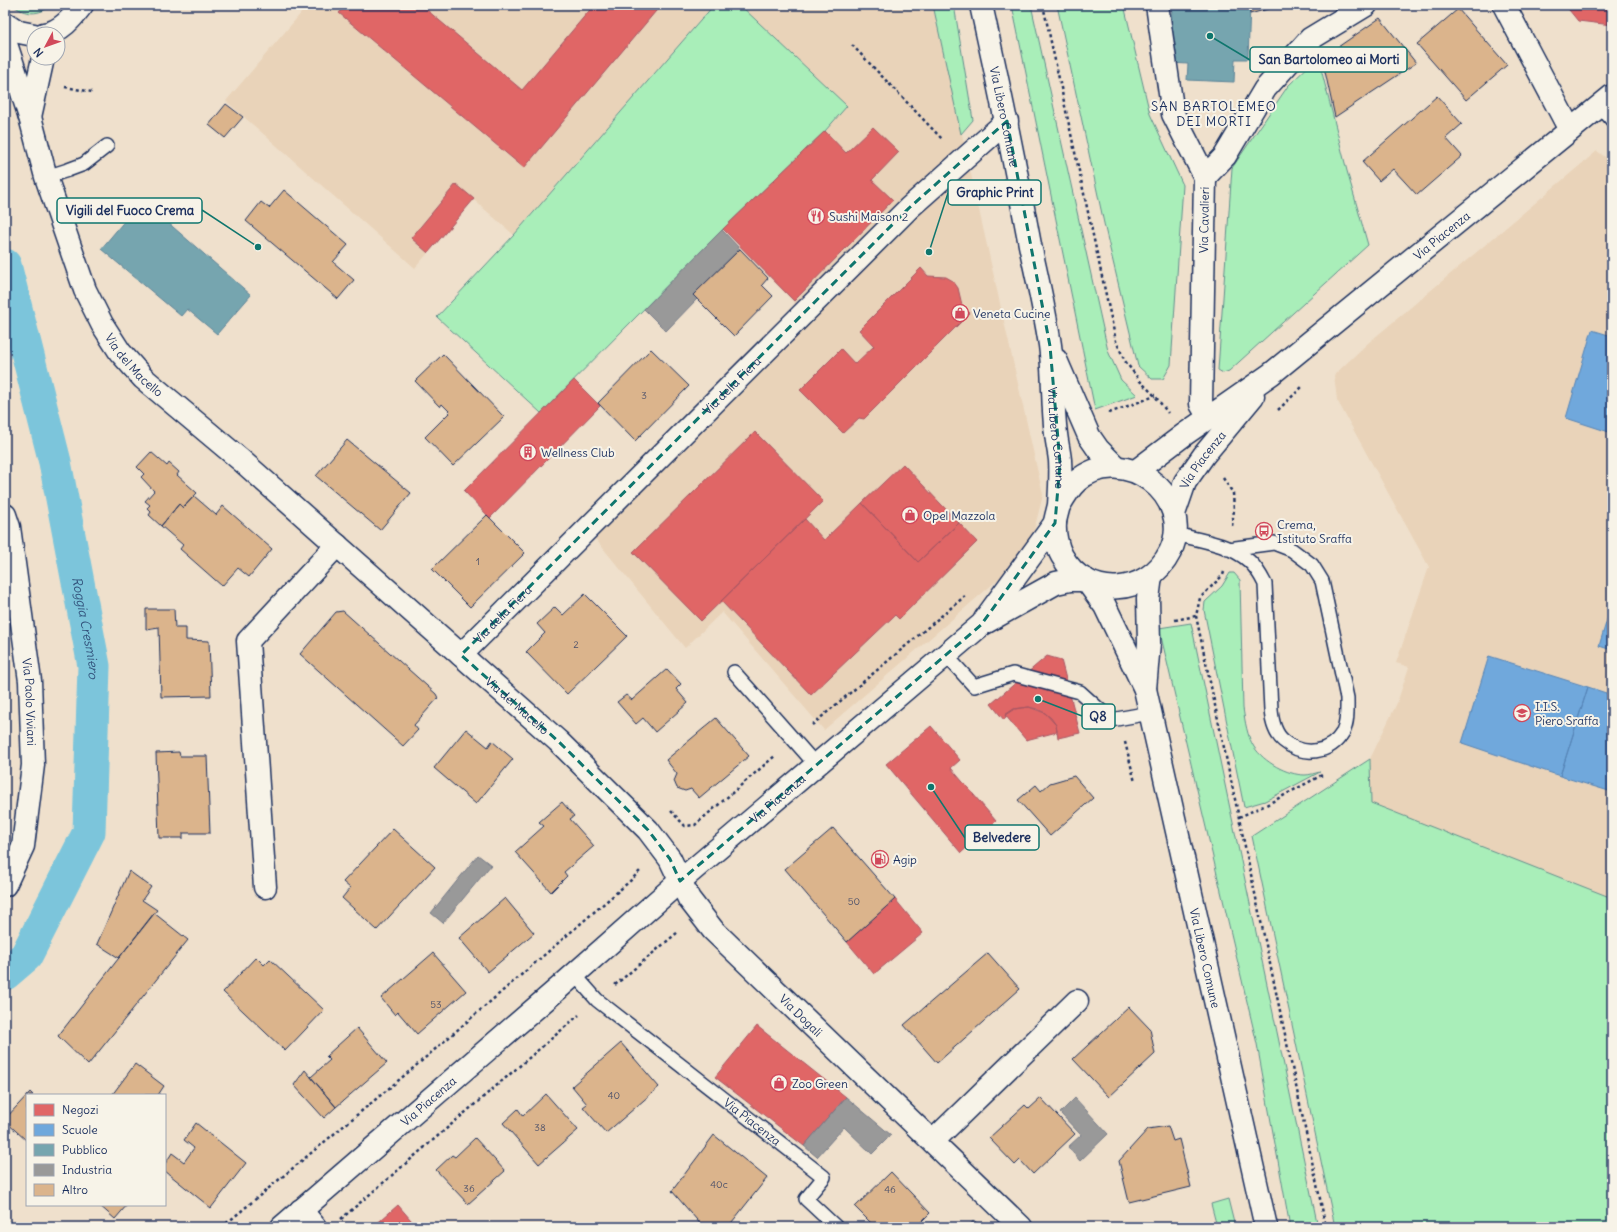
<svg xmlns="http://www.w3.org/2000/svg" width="1617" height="1232" font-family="Delius,sans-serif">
<rect width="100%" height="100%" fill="#efe0cc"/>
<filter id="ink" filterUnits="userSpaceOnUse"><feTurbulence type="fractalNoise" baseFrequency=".025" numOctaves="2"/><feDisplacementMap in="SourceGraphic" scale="8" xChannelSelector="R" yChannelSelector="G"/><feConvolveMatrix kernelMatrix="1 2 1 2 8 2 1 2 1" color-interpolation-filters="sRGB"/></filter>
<g filter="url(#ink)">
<path fill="#e9d3b9" d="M308 5H714L514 235 474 200 415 268 226 101Z
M740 5H933L1043 495 1031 542 1016 564 824 730 722 612 685 648 593 536 810 319 723 229 825 131 846 106Z
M1597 151 1612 162V900L1371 803 1370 759 1397 703 1409 667 1396 663 1429 567 1337 400 1334 375 1367 344Z"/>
<path fill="#a9eeb9" stroke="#628e8c" d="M13 5H51C40 16 24 15 13 5Z
M714 5H740L847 106 825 131 723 229 541 413 437 317 514 235Z
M933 5H954L973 120 961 134Z
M1012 5H1031L1108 351 1121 380 1137 395 1095 410Z
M1057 5H1124L1150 114 1183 185 1171 365 1163 379H1152L1138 366 1105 228Z
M1318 57 1347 171 1368 245 1229 371 1223 373 1218 370 1232 168 1288 86Z
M1230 573H1234L1240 580 1243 708C1245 721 1247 736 1254 747 1264 762 1287 775 1305 775 1310 775 1315 773 1320 772L1265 801 1244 807 1204 610 1205 602 1222 586Z
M1191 623 1318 1227H1290L1257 1044 1159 628Z
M1370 759 1371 803 1612 898V1227H1335L1252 836Z
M1228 1199 1235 1227H1217L1211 1204Z"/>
<path fill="#e06666" stroke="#a55664" d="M346 5H421L522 90 594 5H661L524 168 339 13Z
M1565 5H1612V25L1578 21Z
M873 127 899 152 872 180 893 200 794 301 723 229 825 131 846 153Z
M456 184 474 199 428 253 411 238Z
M921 268 928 276 946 277 953 281 958 288 962 305 970 313 864 419 859 418 843 433 800 390 841 349 855 364 874 346 859 330Z
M574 380 600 406 490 518 464 491Z
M755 432 823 501 701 621 633 552Z
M903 464 959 523 918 562 862 503Z
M862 503 918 562 959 523 977 542 899 619 895 615 811 695 721 601 805 519 824 540Z
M1047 656 1061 660 1080 733 1058 738 1056 725 1045 713 1037 709 1029 707 1014 709 1005 715 1006 717 1004 720 991 704Z
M1029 707 1045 713 1051 718 1056 725 1057 732 1026 740 1005 715 1014 709Z
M931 726 960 760 951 768 996 821 961 853 886 764Z
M895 899 923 933 874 974 847 942Z
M757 1026 846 1097 804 1146 715 1077Z
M398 1205 417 1227H373Z"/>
<path fill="#6fa8dc" stroke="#5684b6" d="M1592 330 1612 336V433L1566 418Z
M1612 603V650L1599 646Z
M1489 656 1588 687 1560 776 1462 743Z
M1588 687 1612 695V792L1560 776Z"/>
<path fill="#76a5af" stroke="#5b8297" d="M1172 5H1250L1248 59H1235L1234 82 1187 80 1188 64 1170 63Z
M142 200 251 295 217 334 187 309 181 316 101 249Z"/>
<path fill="#999" stroke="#737987" d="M722 230 740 249 693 295 697 299 666 331 644 309Z
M478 855 491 865 443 923 431 913Z
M846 1097 891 1135 872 1154 844 1127 817 1157 804 1146Z
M1075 1098 1108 1134 1080 1161 1068 1147 1081 1135 1060 1113Z
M974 1220 981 1227H968Z"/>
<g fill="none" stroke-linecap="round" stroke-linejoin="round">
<path stroke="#7bc5db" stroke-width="33" id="s1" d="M5 265 55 462 94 666 89 832 26 956 5 974"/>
</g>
<path fill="#dbb48c" stroke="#1b2f5e" d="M1250 5H1282L1250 14Z
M1458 9 1507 65 1466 100 1417 44Z
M1380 18 1416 63 1335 117 1322 58Z
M1437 96 1462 124 1446 138 1462 156 1417 195 1393 169 1379 181 1362 162Z
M226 104 243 117 225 138 209 125Z
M284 190 348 245 333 262 354 280 338 299 246 221 261 202 269 208Z
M740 249 768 278 762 285 773 296 734 336 693 295Z
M651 349 689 386 635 441 598 403Z
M443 354 504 417 453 466 425 437 450 412 442 404 440 407 415 381Z
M347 440 411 493 380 530 316 476Z
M151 452 167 466 169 463 179 472 177 475 197 493 183 508 179 504 161 526 149 515 151 512 147 508 150 505 145 501 154 491 141 477 144 474 137 467Z
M194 496 216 515 223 506 272 549 249 577 238 568 222 586 180 549 183 545 161 526 179 504 183 508Z
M487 515 525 553 470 607 432 569Z
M585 594 627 636 567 694 526 652 545 633 537 624 555 607 563 615Z
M146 609H174L175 628H186V640L209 641 211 696 161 697 159 627 146 629Z
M343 611 436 694 438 698 414 725 418 730 403 746 300 654 336 612Z
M667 669 681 684 676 689 688 703 655 732 643 718 636 724 617 702 626 695 632 700Z
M716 718 749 756 699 798 691 789 685 791 677 788 674 781 677 774 666 760Z
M466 729 488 747 492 741 513 759 476 804 434 768Z
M179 752 180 756H207L210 833H183V838H159L156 753Z
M1074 776 1093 798 1050 836 1018 800 1036 785 1041 791 1050 783Z
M562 802 574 816 570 819 594 846 564 872 567 876 551 892 515 852 544 826 539 822Z
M833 828 895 899 847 942 785 869Z
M393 829 435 867 377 930 342 898 350 888 343 882Z
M129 871 151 887 142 900 157 910 119 958 97 944Z
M505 898 534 933 488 972 459 938Z
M154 913 188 940 88 1065 58 1036Z
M433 953 466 991 417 1034 398 1012 395 1015 381 998Z
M988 953 1020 989 937 1063 904 1025Z
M256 957 264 965 270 959 324 1010 285 1051 223 992Z
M1129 1007 1150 1029 1155 1054 1109 1097 1073 1059Z
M357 1028 387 1063 336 1107 311 1077 330 1060 326 1056Z
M621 1043 659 1087 606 1133 583 1107 587 1104 572 1086Z
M135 1064 164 1086 158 1095H112Z
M305 1070 336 1107 324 1118 294 1085Z
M30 1092 33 1095H27V1141L5 1121V1119Z
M546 1094 578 1130 539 1164 503 1123 518 1109 523 1116Z
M1041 1098 1075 1134 1033 1174 1020 1160 1015 1165 989 1138 1025 1105 1029 1109Z
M196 1123 246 1163 211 1208 165 1171V1164L172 1153 184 1162 194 1148 184 1140Z
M1168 1126 1173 1141 1179 1139 1191 1187 1129 1202 1119 1161 1148 1129Z
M714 1135 767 1178 728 1227H703L672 1191Z
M475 1138 505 1171 468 1204 436 1170 452 1155 455 1157Z
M891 1172 930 1213 918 1225 919 1227H875L855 1207Z
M99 1205H127L115 1219Z"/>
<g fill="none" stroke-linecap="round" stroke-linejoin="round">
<g stroke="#1b2f5e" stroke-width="16">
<g id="service">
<path d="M1600 106 1612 120"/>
<path d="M46 177 68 170 84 164 107 146"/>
<path d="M1175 534C1199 540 1230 544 1249 561 1256 567 1261 576 1265 584L1271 710C1272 721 1275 734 1284 741 1303 757 1330 754 1343 732 1348 722 1347 709 1347 698L1322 581 1312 565 1292 550 1274 543 1228 549"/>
<path d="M946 655 974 686 1013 674 1080 692 1111 720 1150 713"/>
<path d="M734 672 816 765"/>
<path id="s2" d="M574 974 597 1000 824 1177 806 1199 836 1227"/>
</g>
</g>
<g stroke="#1b2f5e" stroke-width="25">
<g id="minor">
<path d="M1157 5 1173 114 1205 177 1201 404 1209 418"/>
<path d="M1504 5 1570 130"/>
<path id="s3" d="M5 41 30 117 46 177 85 290 102 324 120 352 143 378 242 461 558 741 648 830 670 859 689 899 713 930 1021 1227"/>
<path d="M30 117 43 58"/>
<path d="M1205 177 1225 156 1265 89 1310 39 1366 5"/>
<path id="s4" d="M5 515 9 527 30 681 33 765 23 846 5 885"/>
<path id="s5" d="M461 655 909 208 1007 121"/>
<path d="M265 887 248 641 337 545"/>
<path d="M933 1141 1077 1001"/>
<path d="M301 1210 315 1227"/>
</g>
</g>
<g stroke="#1b2f5e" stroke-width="25">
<g id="tertiary">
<path d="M5 23 19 32 34 35"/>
<path d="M44 34C61 32 72 18 82 5"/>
<path d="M985 619 1055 523"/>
<path id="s6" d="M282 1227 560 987 680 881 981 625 1056 583 1070 580H1086"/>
</g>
</g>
<g stroke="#1b2f5e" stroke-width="25">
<g id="secondary">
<path id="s7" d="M981 5C999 85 1015 164 1030 245 1037 278 1045 311 1050 345 1054 374 1052 404 1056 434 1057 443 1059 451 1060 460 1061 474 1060 490 1059 505 1058 510 1056 516 1055 522 1054 533 1057 547 1062 556 1087 601 1148 596 1170 552 1197 497 1123 441 1077 481 1069 488 1064 497 1059 506"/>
<path d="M1056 360 1089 436 1098 449 1116 467"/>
<path id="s8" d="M1136 471 1185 434 1271 374 1612 96"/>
<path id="s9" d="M1174 514 1185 482 1204 455 1253 396"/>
<path id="s10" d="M1086 580 1105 606 1145 689 1266 1227"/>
<path d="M1145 689 1149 643 1148 599 1151 576"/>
</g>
</g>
<path stroke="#1b2f5e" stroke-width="2.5" stroke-dasharray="3 3" stroke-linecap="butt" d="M1043 5 1116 341 1125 361 1140 381 1155 396 1168 413
M852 45 943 140
M65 87 92 92
M1278 410 1303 386
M1109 413 1155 396
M1223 478 1233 493 1234 510 1232 526
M1224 572 1223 575 1200 598 1196 616 1326 1227
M1175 620 1196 616
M812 725 965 596
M1125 742 1135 782
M671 811 685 826 695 825 776 755
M1239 817 1266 805 1322 775
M615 985 678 932
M341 1219 579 1015
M222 1227 411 1070 630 881 642 869"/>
<use href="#service" stroke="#f7f3e8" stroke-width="13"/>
<use href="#minor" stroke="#f7f3e8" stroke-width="22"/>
<use href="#tertiary" stroke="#f7f3e8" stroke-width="22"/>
<use href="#secondary" stroke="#f7f3e8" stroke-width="22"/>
</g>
</g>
<path fill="none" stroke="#0f766e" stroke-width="3" stroke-dasharray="8 5" stroke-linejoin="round" d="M1007 121 1050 346 1060 463 1055 523 981 625 680 881 670 859 648 830 558 741 461 655 909 208Z"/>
<defs>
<g id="restaurant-ring" transform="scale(0.9)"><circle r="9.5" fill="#f7f3e8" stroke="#d1495b" stroke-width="1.5"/><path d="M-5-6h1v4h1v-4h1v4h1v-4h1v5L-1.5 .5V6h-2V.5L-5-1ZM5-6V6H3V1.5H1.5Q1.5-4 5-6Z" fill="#d1495b"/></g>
<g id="shop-ring" transform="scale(0.9)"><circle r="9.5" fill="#f7f3e8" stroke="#d1495b" stroke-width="1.5"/><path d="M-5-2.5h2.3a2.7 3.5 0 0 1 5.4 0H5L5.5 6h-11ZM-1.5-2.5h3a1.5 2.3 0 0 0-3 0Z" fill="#d1495b"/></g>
<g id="building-ring" transform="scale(0.9)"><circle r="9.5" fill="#f7f3e8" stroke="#d1495b" stroke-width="1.5"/><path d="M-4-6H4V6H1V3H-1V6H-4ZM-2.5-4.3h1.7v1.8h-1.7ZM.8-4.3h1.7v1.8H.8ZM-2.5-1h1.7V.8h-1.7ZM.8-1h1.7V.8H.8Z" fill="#d1495b"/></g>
<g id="bus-ring" transform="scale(0.9)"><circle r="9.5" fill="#f7f3e8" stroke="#d1495b" stroke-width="1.5"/><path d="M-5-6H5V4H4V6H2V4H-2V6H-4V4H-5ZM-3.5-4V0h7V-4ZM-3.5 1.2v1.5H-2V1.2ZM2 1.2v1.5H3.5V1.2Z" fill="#d1495b"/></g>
<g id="school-ring" transform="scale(0.9)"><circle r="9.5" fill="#f7f3e8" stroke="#d1495b" stroke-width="1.5"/><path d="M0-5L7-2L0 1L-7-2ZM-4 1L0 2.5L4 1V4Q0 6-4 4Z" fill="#d1495b"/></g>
<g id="fuel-ring" transform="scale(0.9)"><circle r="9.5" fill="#f7f3e8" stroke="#d1495b" stroke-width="1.5"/><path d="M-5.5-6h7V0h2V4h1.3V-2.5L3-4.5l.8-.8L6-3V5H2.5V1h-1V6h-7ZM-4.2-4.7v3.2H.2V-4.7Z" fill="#d1495b"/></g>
</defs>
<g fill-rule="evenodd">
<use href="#restaurant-ring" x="816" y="216"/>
<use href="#shop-ring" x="960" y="313"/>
<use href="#building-ring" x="528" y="452"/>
<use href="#shop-ring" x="910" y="515"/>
<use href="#bus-ring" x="1264" y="531"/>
<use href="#school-ring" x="1522" y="713"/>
<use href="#fuel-ring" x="880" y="859"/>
<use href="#shop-ring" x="779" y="1083"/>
</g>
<g text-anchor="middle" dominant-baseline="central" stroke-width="4" stroke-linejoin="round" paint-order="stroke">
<g font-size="10" fill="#4b506a">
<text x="644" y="395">3</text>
<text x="478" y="561">1</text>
<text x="576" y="644">2</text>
<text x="854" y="901">50</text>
<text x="436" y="1004">53</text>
<text x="614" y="1095">40</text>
<text x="540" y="1127">38</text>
<text x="719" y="1184">40c</text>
<text x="469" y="1188">36</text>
<text x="890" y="1189">46</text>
</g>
<g font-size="12" fill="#1b2f5e" stroke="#f7f3e8">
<text stroke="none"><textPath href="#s7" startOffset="114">Via Libero Comune</textPath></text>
<text transform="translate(1204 220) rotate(-89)">Via Cavalieri</text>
<text stroke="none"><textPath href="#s8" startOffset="386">Via Piacenza</textPath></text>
<text stroke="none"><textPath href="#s3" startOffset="352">Via del Macello</textPath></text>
<text stroke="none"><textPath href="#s5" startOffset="382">Via della Fiera</textPath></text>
<text stroke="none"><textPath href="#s7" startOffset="440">Via Libero Comune</textPath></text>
<text stroke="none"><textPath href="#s9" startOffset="62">Via Piacenza</textPath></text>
<text stroke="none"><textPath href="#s5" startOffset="58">Via della Fiera</textPath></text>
<text stroke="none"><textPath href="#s4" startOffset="189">Via Paolo Viviani</textPath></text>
<text stroke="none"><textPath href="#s3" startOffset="865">Via del Macello</textPath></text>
<text stroke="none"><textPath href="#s6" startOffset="655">Via Piacenza</textPath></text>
<text stroke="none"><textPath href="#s10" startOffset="400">Via Libero Comune</textPath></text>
<text stroke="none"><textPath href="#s3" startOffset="1288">Via Dogali</textPath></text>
<text stroke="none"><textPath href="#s6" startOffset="193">Via Piacenza</textPath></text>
<text stroke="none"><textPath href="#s2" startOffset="232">Via Piacenza</textPath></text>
</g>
<g font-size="12" fill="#1b2f5e" stroke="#f7f3e8" text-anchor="start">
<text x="829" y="216">Sushi Maison 2</text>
<text x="973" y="313">Veneta Cucine</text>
<text x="541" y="452">Wellness Club</text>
<text x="923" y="515">Opel Mazzola</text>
<text x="1277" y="524">Crema,<tspan x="1277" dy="14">Istituto Sraffa</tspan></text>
<text x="1535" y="706">I.I.S.<tspan x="1535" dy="14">Piero Sraffa</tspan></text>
<text x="893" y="859">Agip</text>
<text x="792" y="1083">Zoo Green</text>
</g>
<g font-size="13" letter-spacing="1" fill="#1b2f5e" stroke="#f7f3e8">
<text x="1214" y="106">SAN BARTOLEMEO<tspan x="1214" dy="15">DEI MORTI</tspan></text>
</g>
<g font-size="13" font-style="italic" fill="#33547d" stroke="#f7f3e8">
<text stroke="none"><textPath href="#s1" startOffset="372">Roggia Cresmiero</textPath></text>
</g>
</g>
<path fill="none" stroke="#0f766e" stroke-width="1.5" d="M1210 36L1250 60M929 252L948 193M258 247L202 210M1038 699L1082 716M931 787L965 838"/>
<g fill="#0f766e" stroke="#f7f3e8" stroke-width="1.5">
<circle cx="1210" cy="36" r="4"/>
<circle cx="929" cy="252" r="4"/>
<circle cx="258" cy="247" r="4"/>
<circle cx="1038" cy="699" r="4"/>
<circle cx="931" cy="787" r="4"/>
</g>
<g fill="#f7f3e8" stroke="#0f766e" stroke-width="1.5">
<rect x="1250" y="47" width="157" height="25" rx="4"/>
<rect x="948" y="180" width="93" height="25" rx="4"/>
<rect x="57" y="198" width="145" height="25" rx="4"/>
<rect x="1082" y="704" width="33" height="25" rx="4"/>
<rect x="965" y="825" width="74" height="25" rx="4"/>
</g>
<g font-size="13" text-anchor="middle" font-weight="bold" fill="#1b2f5e">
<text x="1329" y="64">San Bartolomeo ai Morti</text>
<text x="995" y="197">Graphic Print</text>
<text x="130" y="215">Vigili del Fuoco Crema</text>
<text x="1098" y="721">Q8</text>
<text x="1002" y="842">Belvedere</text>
</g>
<rect width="1617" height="1232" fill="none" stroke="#f7f3e8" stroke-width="20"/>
<rect x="10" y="10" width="1597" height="1212" fill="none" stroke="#1b2f5e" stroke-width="1.5" filter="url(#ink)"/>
<rect x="26" y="1094" width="140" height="112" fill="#f7f3e8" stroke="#9fa5b1"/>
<rect x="34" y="1104" width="20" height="12" fill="#e06666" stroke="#9fa5b1"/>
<text x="62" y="1114" font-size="12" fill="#1b2f5e">Negozi</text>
<rect x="34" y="1124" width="20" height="12" fill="#6fa8dc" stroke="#9fa5b1"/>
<text x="62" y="1134" font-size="12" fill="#1b2f5e">Scuole</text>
<rect x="34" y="1144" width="20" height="12" fill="#76a5af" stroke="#9fa5b1"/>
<text x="62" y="1154" font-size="12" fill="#1b2f5e">Pubblico</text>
<rect x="34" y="1164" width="20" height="12" fill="#999999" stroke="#9fa5b1"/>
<text x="62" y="1174" font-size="12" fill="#1b2f5e">Industria</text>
<rect x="34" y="1184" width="20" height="12" fill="#dbb48c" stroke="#9fa5b1"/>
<text x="62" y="1194" font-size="12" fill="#1b2f5e">Altro</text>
<g transform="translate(46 46) rotate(229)"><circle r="19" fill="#f7f3e8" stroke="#9fa5b1"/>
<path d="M0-3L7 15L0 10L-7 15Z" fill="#d1495b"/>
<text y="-6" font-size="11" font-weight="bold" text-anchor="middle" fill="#1b2f5e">N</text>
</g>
</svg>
